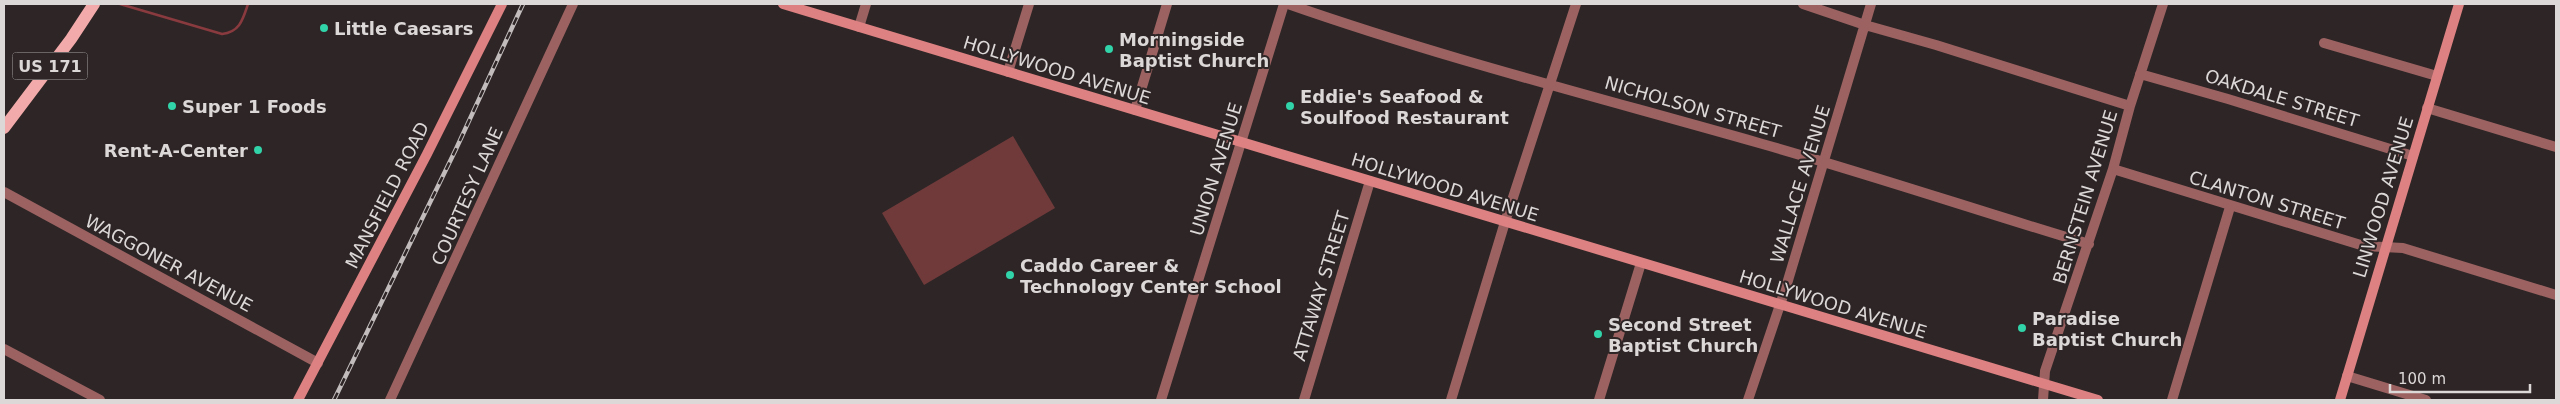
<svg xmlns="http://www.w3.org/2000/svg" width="2560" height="404" font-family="'DejaVu Sans',sans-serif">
<rect width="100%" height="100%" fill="#2e2626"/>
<path fill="#703a3b" d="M1013 136 1055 208 924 285 882 213Z"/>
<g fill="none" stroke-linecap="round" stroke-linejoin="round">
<path stroke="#893a3e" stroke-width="2.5" d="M120 4 222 34C240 32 243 19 248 4"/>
<path stroke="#9c6262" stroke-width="10" d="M1288 4C1442 58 1601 98 1759 143 1869 174 1979 211 2089 244
M1803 4 1865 25 1936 45 2130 106
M859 27 866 4
M2324 43 2437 76
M1008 72 1029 4
M2140 74 2228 99 2413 156
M2427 108 2556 147
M1135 110 1167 4
M2113 169 2364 246 2403 248 2556 295
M4 192 318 363
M4 349 100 400
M2347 376 2426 400
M390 400 573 4
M1304 400 1370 181
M1451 400 1505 222 1576 4
M1599 400 1641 263
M1748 400 1786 287 1871 4
M2043 400 2045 371 2113 169 2130 106 2163 4
M2172 400 2230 207"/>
<path stroke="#9c6262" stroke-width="10" d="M1161 400 1284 4"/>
<path stroke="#dd8182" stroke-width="10" d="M783 4 2098 400
M298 400 427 154 502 4
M2340 400 2459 4"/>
<path stroke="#f3aaaa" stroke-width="12" d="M4 128 71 39 94 4"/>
<g stroke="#c2bcbc" stroke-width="4.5">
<path id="rail" d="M334 400 456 149 523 4"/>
</g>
<use href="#rail" stroke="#2e2626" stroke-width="2.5" stroke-dasharray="8" stroke-linecap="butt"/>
</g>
<g fill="#31d4a9" stroke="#2e2626" stroke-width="2">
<circle cx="324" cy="28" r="5"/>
<circle cx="1109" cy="49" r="5"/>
<circle cx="172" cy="106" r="5"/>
<circle cx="1290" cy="106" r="5"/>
<circle cx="258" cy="150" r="5"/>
<circle cx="1010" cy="275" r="5"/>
<circle cx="2022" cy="328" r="5"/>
<circle cx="1598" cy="334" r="5"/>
</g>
<g text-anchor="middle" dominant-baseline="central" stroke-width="4" stroke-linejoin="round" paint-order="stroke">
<rect fill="#2e2626" stroke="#a8a3a3" stroke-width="1" x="12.5" y="52.5" width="75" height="27" rx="4"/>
<g font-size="16" font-weight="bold" fill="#ddd8d8">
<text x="50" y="66">US 171</text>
</g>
<g font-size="18" font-weight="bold" fill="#ddd8d8" stroke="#2e2626" text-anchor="start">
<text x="334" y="28">Little Caesars</text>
<text x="1119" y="39">Morningside<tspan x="1119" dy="21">Baptist Church</tspan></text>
<text x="1300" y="96">Eddie's Seafood &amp;<tspan x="1300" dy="21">Soulfood Restaurant</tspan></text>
<text x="182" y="106">Super 1 Foods</text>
<text x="248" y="150" text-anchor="end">Rent-A-Center</text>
<text x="1020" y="265">Caddo Career &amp;<tspan x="1020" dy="21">Technology Center School</tspan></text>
<text x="2032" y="318">Paradise<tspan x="2032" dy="21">Baptist Church</tspan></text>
<text x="1608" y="324">Second Street<tspan x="1608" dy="21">Baptist Church</tspan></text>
</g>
<g font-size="18" fill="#ddd8d8" stroke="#2e2626">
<text transform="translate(1057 70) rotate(17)">HOLLYWOOD AVENUE</text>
<text transform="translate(2282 98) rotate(17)">OAKDALE STREET</text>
<text transform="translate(1693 107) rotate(16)">NICHOLSON STREET</text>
<text transform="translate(1216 169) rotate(-73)">UNION AVENUE</text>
<text transform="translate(1800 184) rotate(-73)">WALLACE AVENUE</text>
<text transform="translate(1445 187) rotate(17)">HOLLYWOOD AVENUE</text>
<text transform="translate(387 195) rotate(-63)">MANSFIELD ROAD</text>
<text transform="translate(467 196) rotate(-66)">COURTESY LANE</text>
<text transform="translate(2085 197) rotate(-73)">BERNSTEIN AVENUE</text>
<text transform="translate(2383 197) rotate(-73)">LINWOOD AVENUE</text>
<text transform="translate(2267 200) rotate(17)">CLANTON STREET</text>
<text transform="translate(169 263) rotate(28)">WAGGONER AVENUE</text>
<text transform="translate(1321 286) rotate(-73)">ATTAWAY STREET</text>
<text transform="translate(1833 304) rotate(17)">HOLLYWOOD AVENUE</text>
</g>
</g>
<rect width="2560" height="404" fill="none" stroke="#ddd8d8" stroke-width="10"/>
<path d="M2390 384v8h140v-8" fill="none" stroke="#ddd8d8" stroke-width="2.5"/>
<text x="2398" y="384" font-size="15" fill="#ddd8d8" stroke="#2e2626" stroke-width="4" paint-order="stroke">100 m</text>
</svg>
